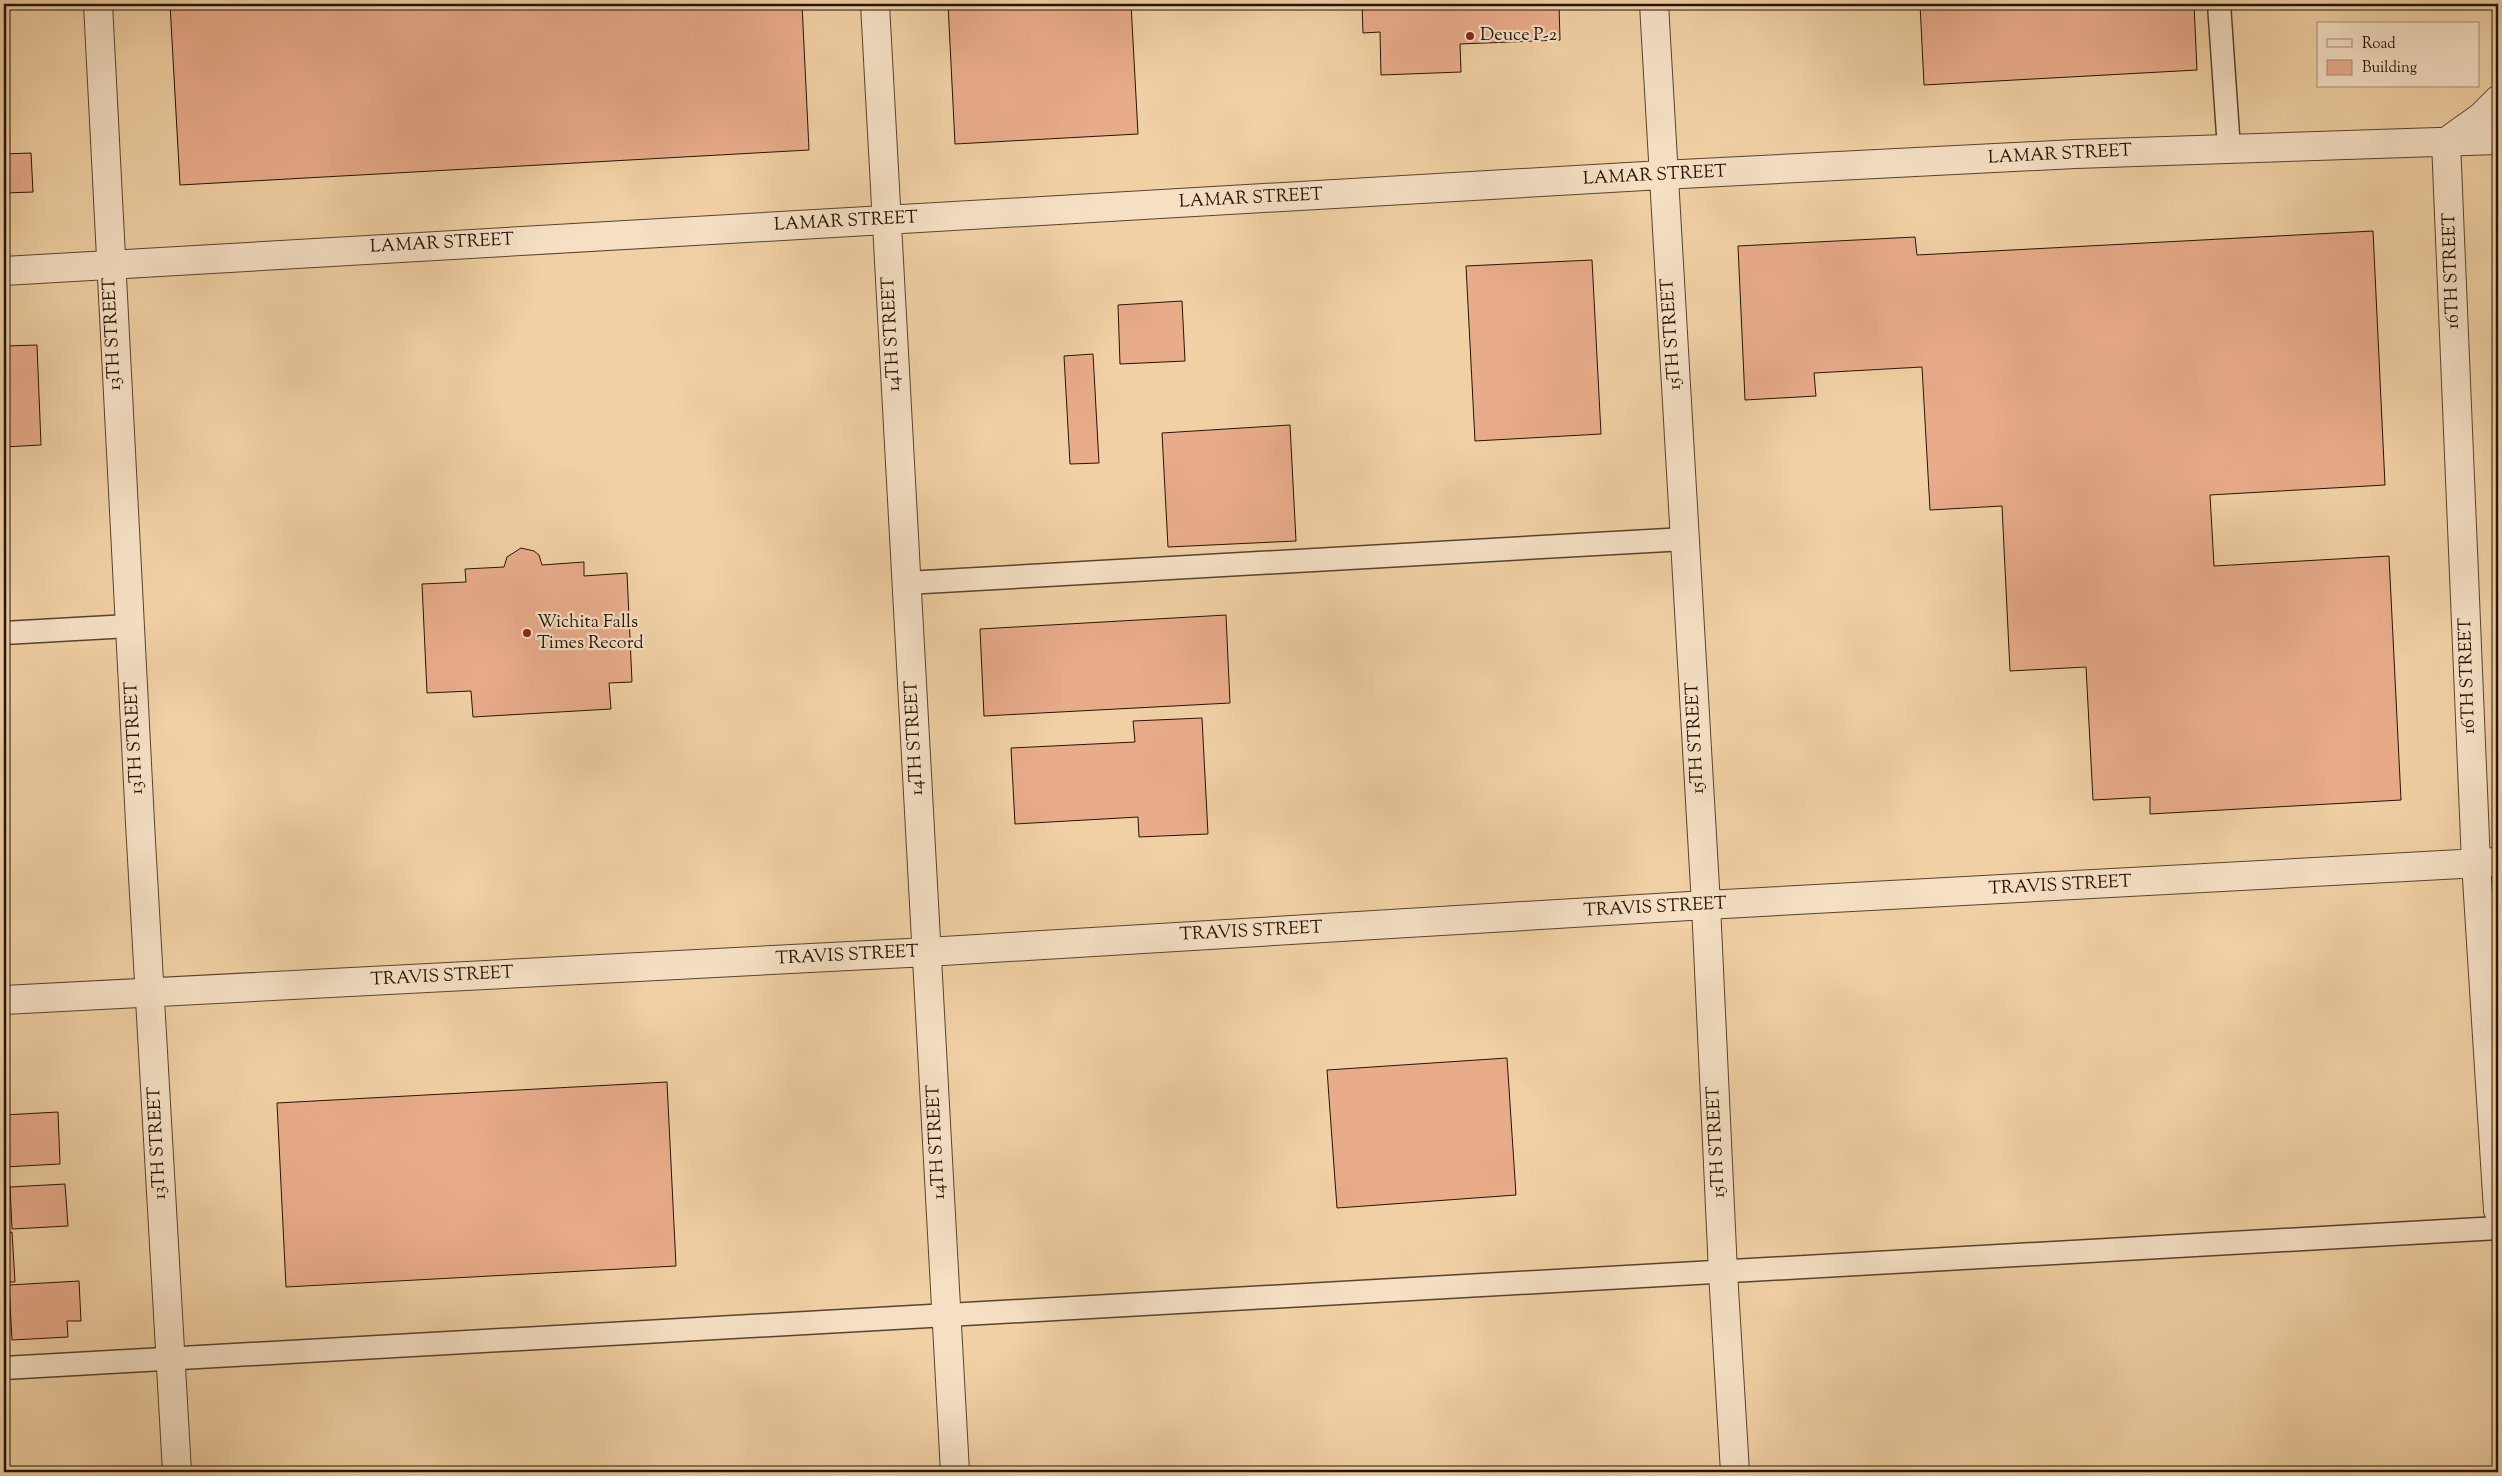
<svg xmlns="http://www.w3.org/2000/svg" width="2502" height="1476" font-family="'Sorts Mill Goudy',serif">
<rect width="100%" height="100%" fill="#f0d0a4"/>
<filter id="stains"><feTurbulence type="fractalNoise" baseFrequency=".004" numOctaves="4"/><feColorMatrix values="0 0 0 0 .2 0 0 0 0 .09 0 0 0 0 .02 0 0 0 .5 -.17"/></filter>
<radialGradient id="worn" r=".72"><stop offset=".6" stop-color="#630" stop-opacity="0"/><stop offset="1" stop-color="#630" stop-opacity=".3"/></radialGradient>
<path fill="#e9ac8b" stroke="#251408" d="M170 4H802L809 150 180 185Z
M948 4H1131L1138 134 955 144Z
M1362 4H1559L1560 40 1460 44 1461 72 1381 75 1380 32 1363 33Z
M1920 4H2194L2197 70 1924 85Z
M31 153 33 192 4 193V154Z
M2373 231 2385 485 2210 495 2214 566 2389 556 2401 800 2150 814V797L2093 800 2086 667 2010 671 2002 506 1930 510 1922 367 1814 373 1816 396 1745 400 1738 246 1915 237 1917 255Z
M1592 260 1601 434 1475 441 1466 266Z
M1182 301 1185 361 1120 364 1118 305Z
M37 345 41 445 4 447V346Z
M1093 354 1099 463 1070 464 1064 356Z
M1290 425 1296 541 1168 547 1162 433Z
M521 548 534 551 539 555 542 565 584 562V576L627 573 632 682 609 683 611 709 473 717 471 691 427 693 422 584 466 582 465 569 504 567 507 557Z
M1226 615 1230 703 984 716 980 629Z
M1202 718 1208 834 1139 837 1138 817 1015 824 1011 748 1135 742 1133 721Z
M1507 1058 1516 1195 1337 1208 1327 1070Z
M667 1082 676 1266 286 1287 277 1103Z
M58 1112 60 1164 4 1167V1115Z
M65 1184 68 1226 12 1229 10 1187Z
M12 1232 15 1282H4V1233Z
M79 1281 81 1321H67L68 1337 12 1340 9 1285Z"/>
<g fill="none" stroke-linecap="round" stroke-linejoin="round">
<g stroke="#58432f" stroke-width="25">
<path id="service" d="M2219 4 2229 149
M906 583 1685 539
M4 633 129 626
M4 1368 2498 1228"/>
</g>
<g stroke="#58432f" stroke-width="30">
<path id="minor" d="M98 4C120 493 149 983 177 1472
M875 4 955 1472
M1654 4 1706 905 1723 1272 1735 1472
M2498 100 2481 117 2446 142 2476 863 2498 1210
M4 271 1662 175 2075 154 2498 140
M4 1000 927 952 1706 905 2498 862"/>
</g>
<use href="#service" stroke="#f5e0c4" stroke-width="22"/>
<use href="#minor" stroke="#f5e0c4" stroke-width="28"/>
</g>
<g fill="#8f2418" stroke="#f5e0c4" stroke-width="2">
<circle cx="1470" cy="36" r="5"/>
<circle cx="527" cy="633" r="5"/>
</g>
<g text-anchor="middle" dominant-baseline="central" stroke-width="4.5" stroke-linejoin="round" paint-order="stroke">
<g font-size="18" fill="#251408" stroke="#f5e0c4" text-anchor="start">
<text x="1480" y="36">Deuce P-2</text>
<text x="537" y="623">Wichita Falls<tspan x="537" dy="21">Times Record</tspan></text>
</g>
<g font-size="18" fill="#251408" stroke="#f5e0c4">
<text transform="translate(2060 155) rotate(-3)">LAMAR STREET</text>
<text transform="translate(1655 176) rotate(-3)">LAMAR STREET</text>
<text transform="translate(1251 199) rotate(-3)">LAMAR STREET</text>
<text transform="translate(846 222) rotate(-3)">LAMAR STREET</text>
<text transform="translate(442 244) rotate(-3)">LAMAR STREET</text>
<text transform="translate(2452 271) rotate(-92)">16TH STREET</text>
<text transform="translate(113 334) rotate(-93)">13TH STREET</text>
<text transform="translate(892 334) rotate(-93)">14TH STREET</text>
<text transform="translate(1672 334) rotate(-94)">15TH STREET</text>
<text transform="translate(2468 676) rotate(-92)">16TH STREET</text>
<text transform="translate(135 738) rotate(-93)">13TH STREET</text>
<text transform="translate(915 738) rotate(-93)">14TH STREET</text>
<text transform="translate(1696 738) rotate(-93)">15TH STREET</text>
<text transform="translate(2060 886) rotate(-3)">TRAVIS STREET</text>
<text transform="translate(1655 908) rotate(-3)">TRAVIS STREET</text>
<text transform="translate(1251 932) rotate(-3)">TRAVIS STREET</text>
<text transform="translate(847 956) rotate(-3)">TRAVIS STREET</text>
<text transform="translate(442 977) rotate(-3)">TRAVIS STREET</text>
<text transform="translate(937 1142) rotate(-93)">14TH STREET</text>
<text transform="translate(1717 1142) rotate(-93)">15TH STREET</text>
<text transform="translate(158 1143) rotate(-93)">13TH STREET</text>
</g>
</g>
<rect width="2502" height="1476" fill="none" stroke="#f0d0a4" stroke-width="20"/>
<rect x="5" y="5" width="2492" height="1466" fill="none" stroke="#251408" stroke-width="2.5"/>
<rect x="10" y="10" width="2482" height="1456" fill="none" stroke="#251408"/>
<rect x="2317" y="22" width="162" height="65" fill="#f5e0c4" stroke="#a28e79"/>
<rect x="2327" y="39" width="25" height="8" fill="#f5e0c4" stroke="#a28e79"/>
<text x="2362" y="48" font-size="15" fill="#251408">Road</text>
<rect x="2327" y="60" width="25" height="15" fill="#e9ac8b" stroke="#a28e79"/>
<text x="2362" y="72" font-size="15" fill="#251408">Building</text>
<rect width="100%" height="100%" filter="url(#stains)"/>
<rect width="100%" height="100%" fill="url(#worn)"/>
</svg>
